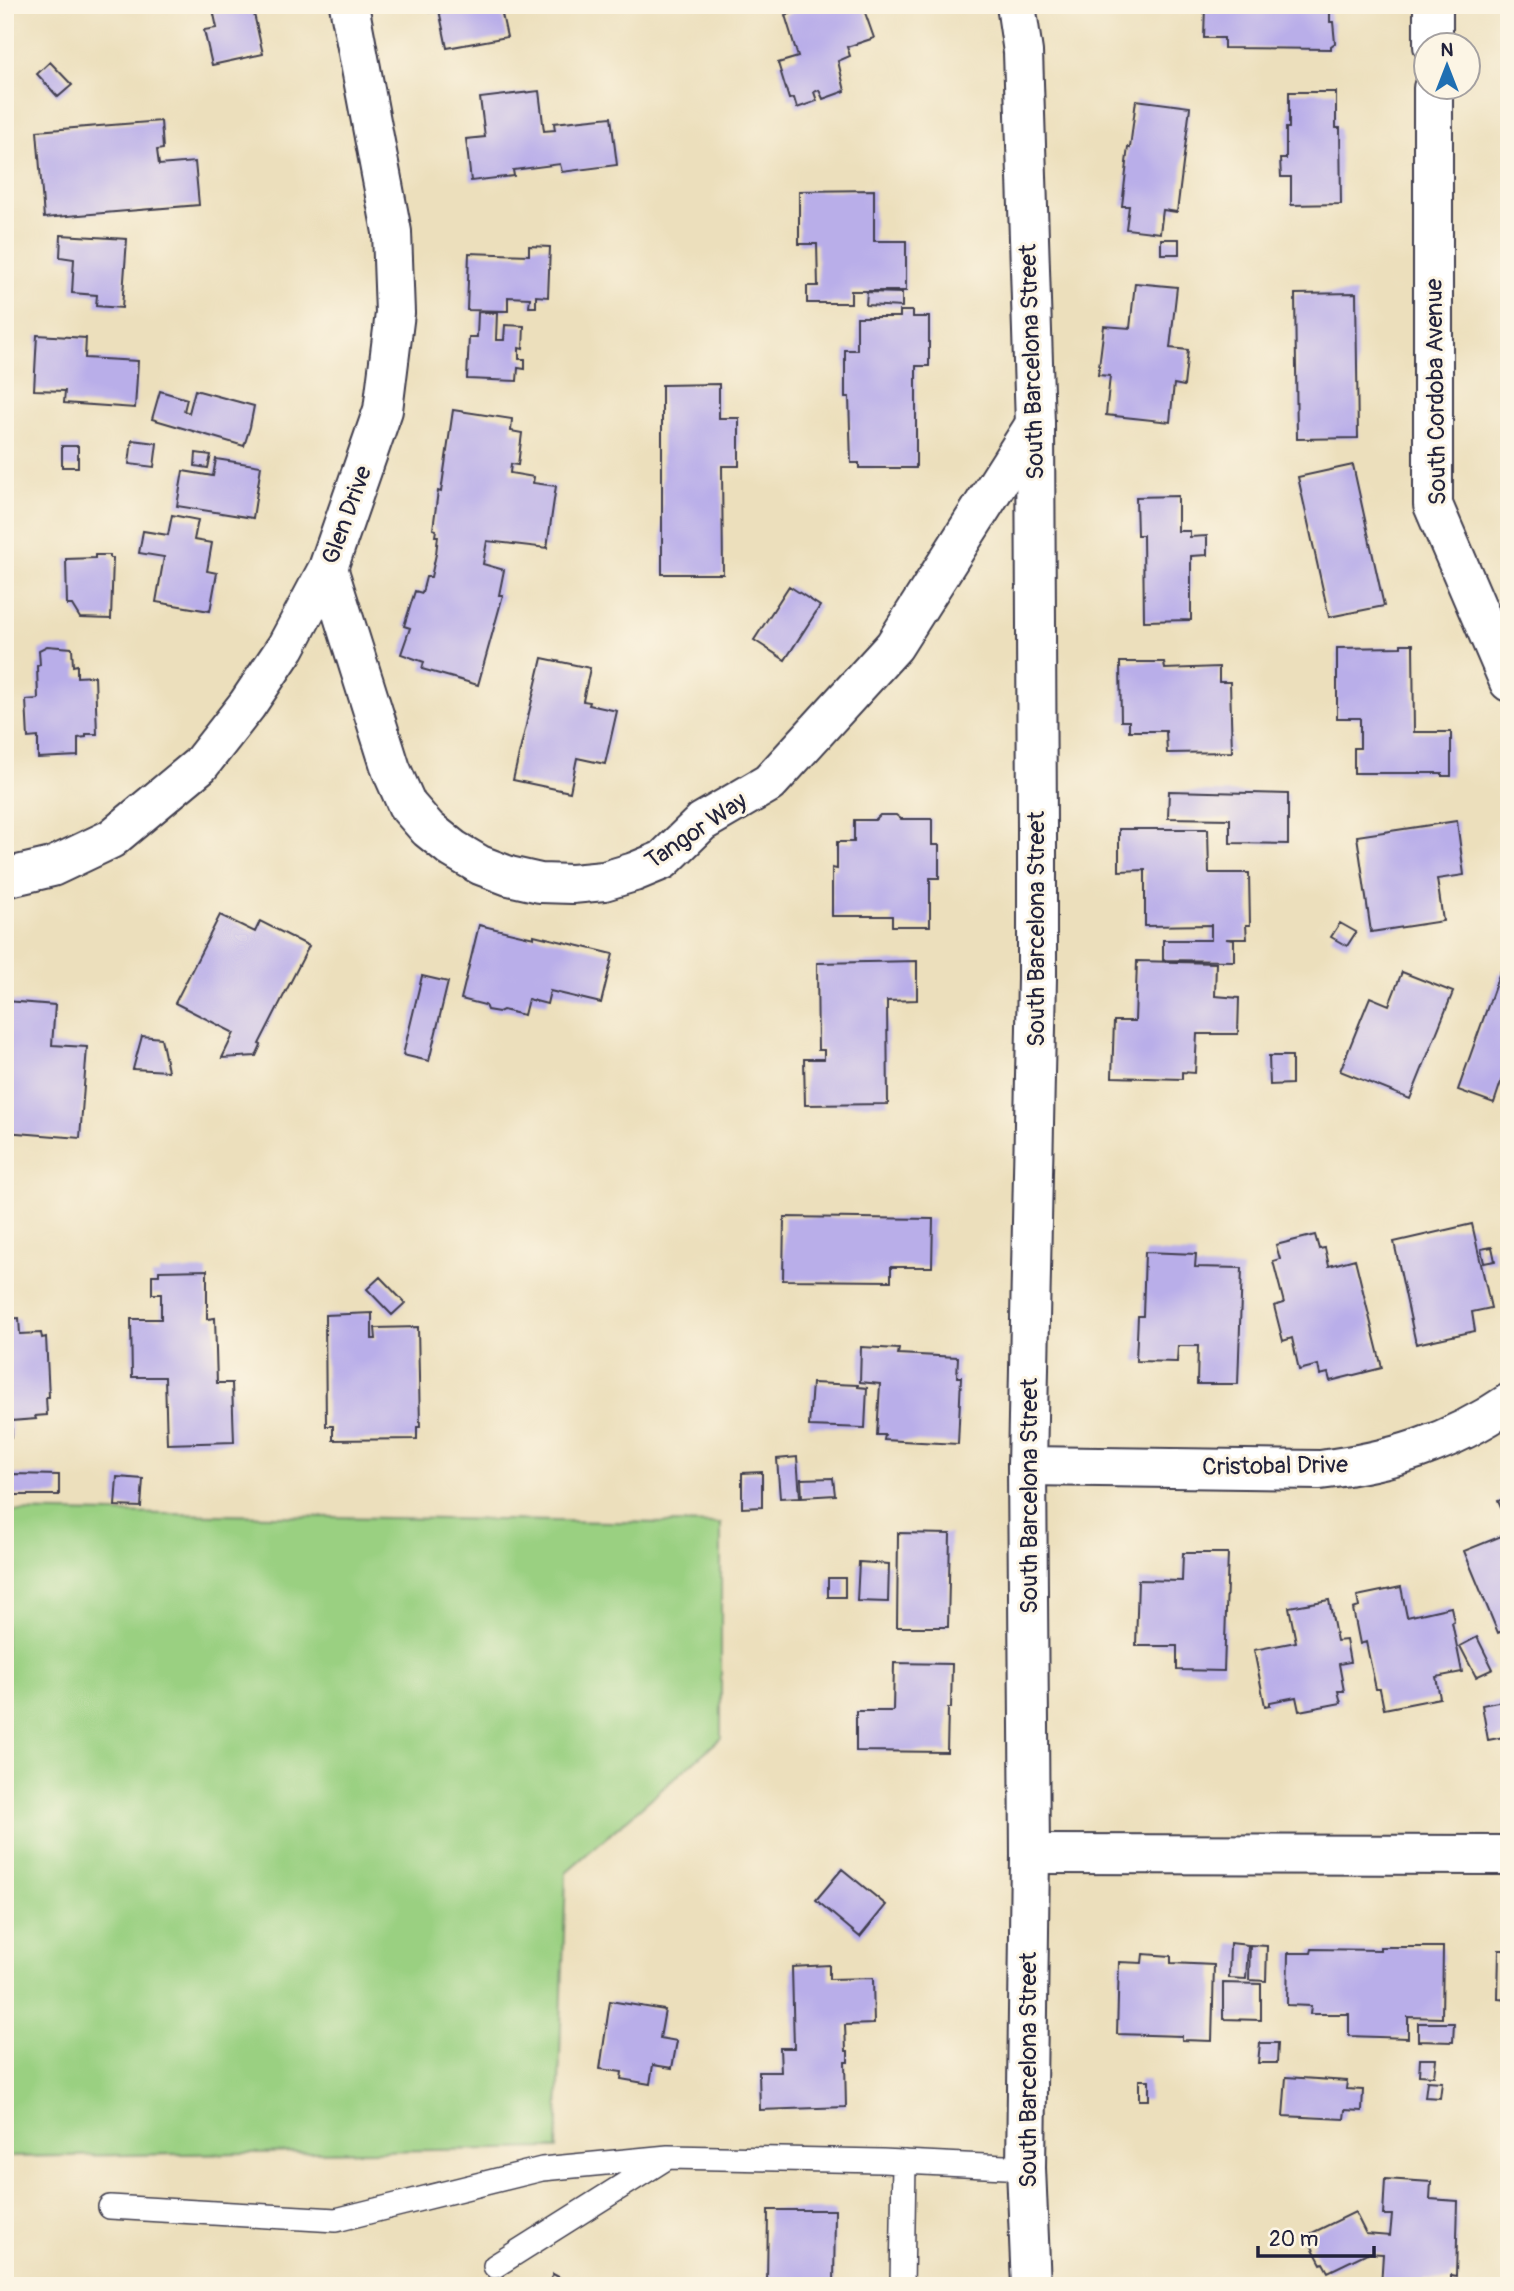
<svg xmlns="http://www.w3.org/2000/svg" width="1514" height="2291" font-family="Pangolin,sans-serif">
<rect width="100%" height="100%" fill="#fcf5e5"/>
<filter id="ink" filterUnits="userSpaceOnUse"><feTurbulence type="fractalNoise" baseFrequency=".0143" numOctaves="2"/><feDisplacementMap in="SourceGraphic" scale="14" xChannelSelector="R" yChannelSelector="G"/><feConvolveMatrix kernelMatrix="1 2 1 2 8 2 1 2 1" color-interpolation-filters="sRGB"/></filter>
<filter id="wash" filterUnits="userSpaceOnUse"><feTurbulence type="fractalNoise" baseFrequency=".00686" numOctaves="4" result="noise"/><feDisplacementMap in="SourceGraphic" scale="28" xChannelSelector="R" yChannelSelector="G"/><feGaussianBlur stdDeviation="1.57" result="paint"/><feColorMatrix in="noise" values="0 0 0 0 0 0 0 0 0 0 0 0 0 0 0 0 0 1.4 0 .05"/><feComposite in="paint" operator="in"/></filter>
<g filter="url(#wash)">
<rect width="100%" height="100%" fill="#ecdfbc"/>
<path fill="#9ad081" stroke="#5e795e" stroke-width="2" d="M5 1511 721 1524V1738L566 1872 557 2148 5 2157Z"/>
<g id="blocks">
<path fill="#b9aee9" d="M212 5H252L263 54 212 65 204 30 217 28Z
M429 5H500L507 37 447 48 439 10 430 12Z
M816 5 863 7 874 38 847 47 850 56 838 61 845 91 823 99 819 90 814 92 817 101 797 108 794 98 789 99 778 63 798 57 785 15Z
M1205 5 1330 6V22H1333L1335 43 1331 46V49L1224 48V38H1204Z
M50 62 72 85 58 97 37 74Z
M539 91 544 131 555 130 554 123 611 117 617 165 562 172 560 164 513 170 514 176 471 181 466 139 485 137 480 98Z
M1289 92H1336V128H1340L1341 204 1291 205V177H1281L1280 159H1286V128H1289Z
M1136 100 1190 107 1177 212 1163 210 1160 233 1126 229 1129 206H1122L1127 163H1126L1128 147 1130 148Z
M161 121 163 149 157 150 159 165 195 162 199 205 44 218 37 131Z
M874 190V241H906V291H851V303H807V286H818L817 244H799V191Z
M61 235 127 239 122 308 96 306 97 295 72 293 74 259 60 257Z
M1161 239H1179V254H1161Z
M529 246 550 247 548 297 536 296V307H529L530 298 508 297V311L467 310 469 253 529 255Z
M1135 283 1177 287 1170 348 1188 350 1184 386 1174 384 1170 422 1106 415 1110 376 1098 375 1104 326 1130 328Z
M867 292 902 293V307L866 305Z
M1356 293 1358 438 1297 439 1295 294Z
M900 311H913V317H929V366H916V468H859V463H851L849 397H845V350H857V317H900Z
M478 312 497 313 496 340H504L505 325 524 326 523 349 519 348V359H525V369L518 368 517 381 467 379 469 337H477Z
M37 335 86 338 85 358 138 361 135 408 64 403 65 391 34 390Z
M719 384V418H739V466H722L723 574H662V385Z
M195 390 254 406 250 427 244 446 152 419 160 391 187 399 184 411 189 413Z
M453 410 512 419 511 431 522 433 518 465 511 464 510 473 534 477 533 483 556 486 547 548 487 541 483 564 504 570 499 595H503L478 685 422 669 424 662 401 654 410 628 404 626 415 591 422 593 426 577H431L436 554 438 536H435L436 530 433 529 438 491 441 492Z
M132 440 157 443 154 467 129 464Z
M62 446H78V467H62Z
M196 453 211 455 208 468 195 466Z
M216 459 261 466 253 518 177 506 183 471 213 476Z
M1353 465 1384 606 1329 617 1298 477Z
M1178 496V531H1190V537L1207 536V555L1191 556V620L1144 621 1143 535H1137L1136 497Z
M172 515 198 520 194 540 212 543 207 571 217 573 210 611 156 602 164 557 139 553 143 531 168 535Z
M95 555H110V558H113L111 619 80 618 72 605H67L66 559 95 558Z
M789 586 820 606 785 660 754 640Z
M1401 644H1413L1414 732H1451V776H1442V773H1354V748H1360V718H1337V648L1401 647Z
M47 646 72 648 73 666 77 665V677L95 676 97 734H86V737L78 738V756L38 758V737L28 738 26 700 38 699 37 666 40 665 39 650Z
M542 658 590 668 583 701 590 702 589 705 617 711 605 764 577 758 570 792 513 780Z
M1120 662H1164L1165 669 1219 667V682H1230L1232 752 1167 753 1166 731H1129V721H1121Z
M1169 791 1288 794V844L1230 843V819L1168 818Z
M880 815H896L901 819H932V845H939V878H930V926H892V916H832V868L837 869V842H854V820H875Z
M1457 821 1464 875 1437 879 1443 921 1371 932 1357 836Z
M1119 829H1208L1209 873H1249L1250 925H1246L1247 939H1226L1234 940V961L1163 960V940H1211V925L1145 926V870L1119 871Z
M220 915 255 932 260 921 309 946 259 1044 261 1045 256 1056 222 1058 234 1033 175 1003Z
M1340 923 1356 932 1347 946 1331 937Z
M479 925 534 938V935L613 954 601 1003 550 991 547 1004 528 999 524 1015 503 1010 499 1012 487 1010 485 1005 461 999Z
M917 961V1000L887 1001 888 1104 805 1105 804 1059H824V1050H818L817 963Z
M1137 961 1216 963 1215 996 1239 998 1238 1034H1197L1195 1073 1182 1072V1079L1112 1077 1114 1021H1135Z
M1402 972 1453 992 1410 1099 1340 1071 1370 997 1389 1005Z
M1500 972 1509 975V1082L1502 1079 1494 1103 1458 1090Z
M422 976 448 982 429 1061 403 1055Z
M6 1001 55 1005 52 1045 87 1047 80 1138 5 1132Z
M142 1036 161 1038 168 1071 133 1069Z
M1269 1056H1292V1084L1270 1085Z
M784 1217 933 1219 932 1267H891V1281L783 1280Z
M1472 1224 1491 1308 1472 1312 1475 1331 1416 1344 1394 1242Z
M1315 1235 1319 1249 1325 1248 1329 1266 1355 1259 1382 1368 1330 1381 1328 1373 1320 1375 1318 1365 1299 1370 1292 1338 1283 1341 1274 1306 1284 1303 1273 1261 1280 1259 1276 1245Z
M1492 1247 1495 1261 1484 1263 1481 1249Z
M1145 1252 1196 1254 1195 1267 1242 1268 1238 1384H1197L1198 1346H1178L1177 1362 1136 1361 1138 1316H1143Z
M207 1270V1319L215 1318 217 1383H232L234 1442 167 1444 165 1377H132L131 1319H161V1294H152V1275H159V1271Z
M380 1277 405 1303 392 1315 367 1289Z
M372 1313V1339H376L375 1328 418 1327 420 1427H417V1439L333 1440V1426H326L325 1315Z
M19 1318 20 1334 41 1333 42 1338 46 1337 49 1397H46L47 1415 35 1416 36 1419 11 1421 12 1437 5 1438V1319Z
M861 1347 899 1349 898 1354 958 1357 957 1377H961L958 1444 884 1440 885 1435H877L880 1384 860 1382Z
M812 1383 858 1385V1387L867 1388 865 1428 809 1426Z
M797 1457 800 1497 780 1498 777 1459Z
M762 1472V1507L742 1508V1473Z
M12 1474 59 1475V1495H12Z
M117 1477 143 1479 141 1507 115 1506Z
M833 1478 835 1495 802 1497 801 1479Z
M1509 1497V1526L1498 1501Z
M898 1533 950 1534 948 1627H897Z
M1509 1533V1628L1498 1633 1464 1551Z
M1183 1553H1228L1224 1671 1177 1670V1646H1136L1138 1580 1182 1581Z
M859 1562 889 1564 888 1602 857 1601Z
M828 1578H845V1597H828Z
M1401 1587 1407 1617 1451 1607 1454 1621 1452 1622 1462 1672 1436 1677 1440 1698 1384 1709 1380 1689H1376L1366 1642 1360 1644 1353 1609 1359 1607 1357 1596Z
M1329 1600 1337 1641 1346 1640 1350 1662 1339 1664 1344 1691H1338L1341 1703 1299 1711 1296 1697 1270 1702V1705L1265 1706 1254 1650 1296 1642 1289 1607Z
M1477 1637 1493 1669 1476 1677 1460 1646Z
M894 1663 952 1664 951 1708H948L947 1752 856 1751V1711H893Z
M1503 1701 1507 1725H1509V1736L1488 1740 1482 1705Z
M842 1869 886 1905 860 1937 816 1900Z
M1230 1943 1248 1945 1246 1979 1229 1978Z
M1250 1945 1267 1946 1266 1981 1249 1980Z
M1380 1947H1443L1442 2018 1408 2017V2038L1349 2036V2014H1310L1311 2006 1287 2005 1288 1953H1311L1312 1949 1380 1950Z
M1499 1950H1509V2000L1498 1999Z
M1143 1954 1171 1956V1963L1214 1965 1212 2041 1182 2040V2036L1117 2034 1119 1962 1142 1963Z
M829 1965V1979L873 1978 874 2024 845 2025 846 2051H848V2062H845L846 2107 760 2110 759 2072H781L780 2048H794L792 1967Z
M1223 1983 1261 1984V2020L1223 2019Z
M610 2001 665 2010 660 2038 677 2041 672 2068 653 2065 650 2084 621 2079 622 2072 600 2069Z
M1418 2023H1454L1453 2042 1418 2041Z
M1260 2043H1278L1277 2063H1258Z
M1420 2059H1436L1434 2076 1419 2075Z
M1286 2077 1347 2081 1346 2089 1363 2090 1362 2111 1345 2110 1344 2119 1283 2116Z
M1139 2080H1149V2100H1139Z
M1427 2081 1442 2082 1440 2098 1425 2097Z
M1385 2179 1431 2182 1430 2199 1458 2201 1456 2276 1451 2275V2281L1424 2280V2284H1420V2286H1381L1383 2254 1367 2253 1328 2272 1323 2263 1321 2264 1311 2245 1315 2243 1310 2234 1355 2212 1366 2234 1390 2236 1392 2215H1383Z
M768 2210H835L834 2286H767Z
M553 2274 566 2281 563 2286H547Z"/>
</g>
</g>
<g filter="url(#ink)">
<use href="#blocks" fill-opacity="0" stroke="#403e4e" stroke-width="2"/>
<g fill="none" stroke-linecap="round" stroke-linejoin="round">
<g stroke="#403e4e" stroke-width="26">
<path id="service" d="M110 2207 336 2220 542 2169 668 2157
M495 2266 668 2157 882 2161 1026 2168
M902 2286 904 2162"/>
</g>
<g stroke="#403e4e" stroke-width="42">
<path id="minor" d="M1433 5V46
M1433 88V505L1509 682
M328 568 391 769 407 805 428 829 453 849 480 865 509 876 540 883 572 884 604 881 634 872 663 860 702 822 769 783 894 646 1035 424
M5 878 52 867 111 839 200 765 247 705 286 647 328 568 383 410 395 313 392 232 349 5
M1027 1466 1320 1470C1391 1461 1449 1444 1509 1403
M1030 1854 1509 1855"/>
</g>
<g stroke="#403e4e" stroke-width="42">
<path id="secondary" d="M1016 5 1023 52 1035 424 1037 827V978L1027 1466 1030 1854 1026 2168 1031 2286"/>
</g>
<use href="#service" stroke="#fff" stroke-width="23"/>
<use href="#minor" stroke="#fff" stroke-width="38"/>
<use href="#secondary" stroke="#fff" stroke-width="38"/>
</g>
</g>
<g text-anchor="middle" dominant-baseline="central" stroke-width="6" stroke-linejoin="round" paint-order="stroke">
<g font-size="24" fill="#22223b" stroke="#fcf5e5">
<text transform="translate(1032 362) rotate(-92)">South Barcelona Street</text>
<text transform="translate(1436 392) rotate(-91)">South Cordoba Avenue</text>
<text transform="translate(347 515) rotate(-70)">Glen Drive</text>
<text transform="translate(696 831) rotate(-34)">Tangor Way</text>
<text transform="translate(1036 929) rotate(-90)">South Barcelona Street</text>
<text transform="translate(1275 1466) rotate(-1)">Cristobal Drive</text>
<text transform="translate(1029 1496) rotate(-90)">South Barcelona Street</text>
<text transform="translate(1028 2070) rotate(-90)">South Barcelona Street</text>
</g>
</g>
<rect width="1514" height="2291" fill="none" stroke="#fcf5e5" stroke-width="28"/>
<g transform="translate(1447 66)"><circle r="33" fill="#fcf5e5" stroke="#a5a1a1" stroke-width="2"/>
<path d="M0-5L12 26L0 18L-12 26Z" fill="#1f6fb2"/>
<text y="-10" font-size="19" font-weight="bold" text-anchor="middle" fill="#22223b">N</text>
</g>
<path d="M1258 2246v10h116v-10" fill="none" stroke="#22223b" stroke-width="3.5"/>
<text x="1269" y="2246" font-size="21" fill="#22223b" stroke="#fcf5e5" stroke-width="5" paint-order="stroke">20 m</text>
</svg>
